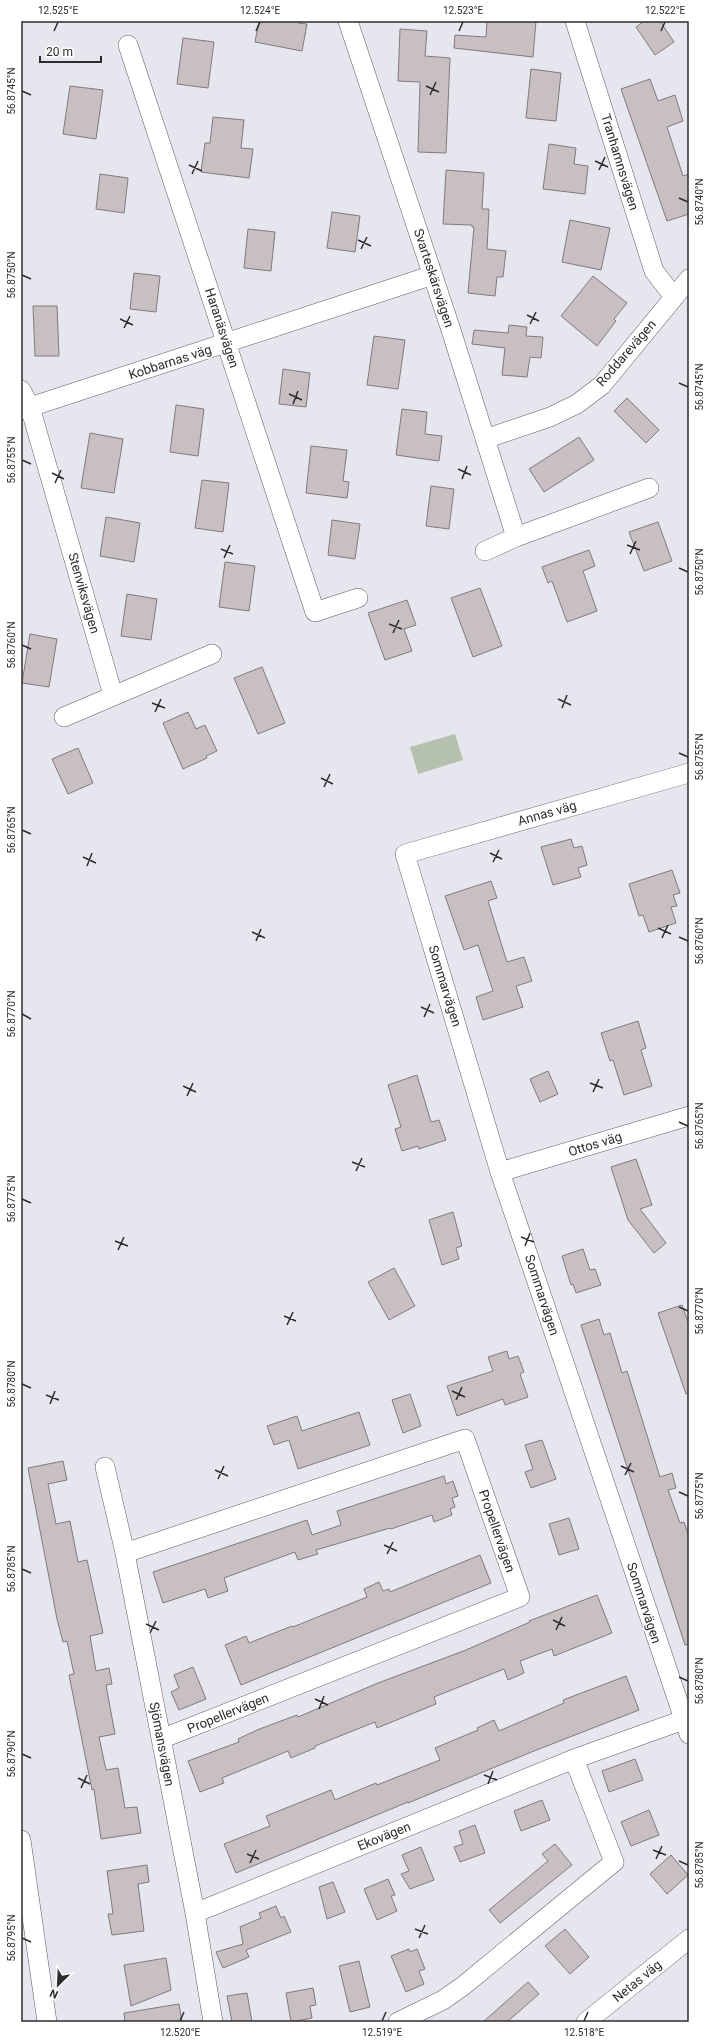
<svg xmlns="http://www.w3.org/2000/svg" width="710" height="2043" font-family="Roboto,sans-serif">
<rect width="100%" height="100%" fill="#e6e6ee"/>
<path fill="#b6c0ae" d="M455 734 463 760 418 774 410 747Z"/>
<path fill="#c8bfc3" stroke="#81797d" d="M259 21H298V23L307 24 302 51 255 42Z
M487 21H536L533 57 454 48 455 35 486 37Z
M644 21H660L674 42 655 55 636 27Z
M400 29 427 31 425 56 450 58 446 153 418 152 420 82 398 81Z
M183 38 214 42 208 88 177 84Z
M531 69 561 73 556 121 526 118Z
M650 79 658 101 675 95 683 121 667 127 683 176 689 174V214L667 221 621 89Z
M70 86 103 90 96 139 63 134Z
M213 117 244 120 241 148 253 149 249 178 201 172 205 143H210Z
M549 144 576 148 574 164 588 166 585 194 543 189Z
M446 170 484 173 482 209H489L487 249 506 251 503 277H497L495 296 468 293 474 227H472V225L443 224Z
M100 174 128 178 124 213 96 209Z
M332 212 360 216 355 252 327 248Z
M570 220 610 228 601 270 562 262Z
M248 229 275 232 271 271 244 268Z
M134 273 160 276 156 312 130 309Z
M593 276 627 303 614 319 616 321 597 346 561 316Z
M33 306H57L59 356H35Z
M509 325 527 327 526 336 543 337 541 358 530 357 527 377 502 375 505 348 472 344 474 330 508 333Z
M374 336 405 340 398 389 367 385Z
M283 369 310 373 306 407 279 404Z
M627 398 659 430 646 443 614 411Z
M176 405 204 409 198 456 170 452Z
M402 409 427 412 425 434 442 436 439 461 396 455Z
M90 433 123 439 114 493 81 488Z
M579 437 594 460 544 492 529 469Z
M311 446 347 450 343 481 349 482 347 498 306 493Z
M202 480 229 483 223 532 195 528Z
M431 486 454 489 449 529 426 526Z
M106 517 140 523 134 562 100 556Z
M332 520 360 524 355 559 328 555Z
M658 522 672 561 644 571 629 532Z
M589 550 595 566 583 571 597 611 567 622 552 581 548 583 542 567Z
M225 562 255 566 249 611 219 607Z
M480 588 502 646 473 657 451 598Z
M127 594 157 599 151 640 121 636Z
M407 600 416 625 404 629 412 651 385 660 368 613Z
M30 634 57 639 49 687 22 683Z
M262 667 285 723 258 734 234 678Z
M188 712 196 729 205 725 217 751 206 756 207 758 183 769 163 723Z
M78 748 93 783 68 794 52 759Z
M571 839 574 848 582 846 587 865 578 868 581 877 553 885 541 847Z
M672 870 680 893 673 895 677 906 671 907 676 923 649 932 643 915 639 916 629 884Z
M491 881 497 898 488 901 507 962 524 957 532 981 516 986 523 1007 483 1020 476 997 493 991 478 945 464 950 445 896Z
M638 1021 646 1048 641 1050 652 1086 624 1095 613 1060 610 1061 601 1033Z
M548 1071 558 1094 540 1102 530 1079Z
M417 1075 431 1122 439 1120 446 1140 419 1149 418 1146 402 1151 395 1129 401 1127 388 1085Z
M636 1159 652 1205 640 1209 666 1243 654 1253 628 1220 611 1167Z
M453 1212 462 1246 456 1248 459 1259 442 1265 429 1220Z
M583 1249 590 1270 595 1269 601 1285 576 1293 573 1284 571 1285 562 1256Z
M394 1268 415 1306 389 1320 368 1282Z
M682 1305 689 1325V1393L686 1394 658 1313Z
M599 1319 604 1335 610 1333 622 1373 627 1371 660 1477 672 1473 676 1488 668 1490 680 1523 684 1522 689 1537V1644L685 1645 581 1325Z
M507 1351 509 1359 518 1356 524 1372 520 1374 528 1397 505 1405 503 1399 457 1416 447 1386 493 1371 488 1357Z
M410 1394 421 1426 403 1433 392 1400Z
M359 1412 370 1445 298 1469 289 1440 274 1445 267 1426 297 1416 302 1431Z
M542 1440 556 1479 531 1488 525 1472 533 1469 525 1445Z
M63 1461 67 1480 48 1484 56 1524 70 1521 78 1562 87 1560 103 1633 90 1636 96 1671 109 1668 112 1684 106 1685 115 1734 99 1737 106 1770 118 1768 125 1808 137 1807 141 1833 101 1839 94 1789 92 1790 69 1675 74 1674 67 1641 63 1642 57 1619 28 1468Z
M444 1476 446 1484 453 1481 458 1496 452 1498 455 1507 450 1509 452 1515 434 1522 432 1515 391 1529 390 1528 316 1550 318 1554 298 1560 295 1552 224 1578 228 1591 208 1598 205 1589 163 1603 153 1572 307 1520 312 1535 341 1525 337 1511Z
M569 1518 579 1549 559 1555 549 1524Z
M480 1555 491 1583 241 1685 225 1645 246 1636 249 1643 292 1626 293 1627 367 1597 364 1589 379 1582 383 1591 389 1589 390 1592Z
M597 1595 612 1633 554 1656 552 1649 520 1661 524 1673 508 1680 504 1669 434 1697 436 1704 377 1728 375 1722 315 1746V1748L291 1758 288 1751 222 1778 224 1783 200 1792 188 1761 239 1742 238 1739 257 1730 297 1715 298 1717 378 1683 466 1650 530 1622 529 1621Z
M193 1667 206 1699 179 1710 171 1692 179 1688 174 1675Z
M626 1676 639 1710 534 1751 408 1803V1802L236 1873 224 1844 270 1826 266 1816 331 1790 335 1800 376 1783 377 1785 440 1760 435 1748 478 1730 477 1728 494 1720 499 1731 564 1703 563 1700Z
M635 1759 643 1780 609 1792 602 1771Z
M542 1800 550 1820 521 1831 514 1811Z
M649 1810 659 1835 631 1846 621 1822Z
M475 1825 485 1853 460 1862 454 1847 463 1844 459 1831Z
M555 1844 572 1865 500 1923 489 1910 548 1861 542 1854Z
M421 1847 434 1880 410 1889 401 1874 409 1871 402 1855Z
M671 1855 688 1875 667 1894 650 1874Z
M147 1865 149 1882 138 1884 144 1931 112 1935 108 1914H113L107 1871Z
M388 1879 395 1895 391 1896 397 1911 377 1920 364 1889Z
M333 1882 345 1912 327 1919 319 1887Z
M276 1906 281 1918 284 1916 291 1932 246 1950 249 1957 223 1968 216 1952 243 1944 240 1927 261 1918 259 1913Z
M565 1929 589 1957 570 1974 545 1946Z
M409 1949 410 1952 417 1949 425 1969 419 1971 424 1984 406 1992 391 1956Z
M166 1958 171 1990 131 2006 124 1965Z
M359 1961 370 2007 350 2012 339 1966Z
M528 1982 539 1994 507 2022H483Z
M313 1988 316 2005 310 2006 312 2018 291 2022 286 1993Z
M247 1993 252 2022H232L227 1996Z
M179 2004 182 2022H125L124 2013Z"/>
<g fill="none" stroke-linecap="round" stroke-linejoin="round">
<g stroke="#5e5d64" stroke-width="20">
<path id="minor" d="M348 21 451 330 516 537
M575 21 654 271 674 297
M128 45 315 612 358 598
M21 390 30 407 113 695
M21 410 433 275
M485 439 550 417 577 404 602 385 689 279
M485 551 516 537 649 488
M64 717 212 654
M689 773 405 854 500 1172 689 1734
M500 1172 689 1116
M105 1467 125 1553 195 1913 213 2022
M125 1553 465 1439 520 1597 161 1739
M21 1840 47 2022
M195 1913 574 1759 689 1718
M398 2022 443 2000 463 1986 614 1862 574 1759
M586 2022 689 1939"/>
</g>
<use href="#minor" stroke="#fff" stroke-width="19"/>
</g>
<path fill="none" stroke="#2c2c2f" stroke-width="1.5" d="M54 31 58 22M256 31 260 22M459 31 463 22M661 31 665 22M426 86 439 92M22 91 31 95M430 95 436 82M595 161 608 167M189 165 202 171M599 170 605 157M192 174 198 161M679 198 688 202M358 240 371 246M361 249 367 237M22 275 31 279M527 315 539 321M120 319 133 325M530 324 536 312M124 328 130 316M679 383 688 387M289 394 302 400M293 404 298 391M22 460 31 464M458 469 471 475M52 473 64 479M462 479 467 466M55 483 61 470M627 545 640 550M221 549 233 554M630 554 636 541M224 558 230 545M679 568 688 572M389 624 402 629M393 633 399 620M22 645 31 649M558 699 571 705M152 703 165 708M562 708 567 695M155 712 161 699M679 753 688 757M321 778 333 784M324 787 330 774M22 830 31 834M490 853 502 859M83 857 96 863M493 862 499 850M87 866 92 853M658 928 671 934M252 932 265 938M679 937 688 941M662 938 668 925M256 941 261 929M421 1007 434 1013M22 1014 31 1019M424 1017 430 1004M590 1083 603 1088M183 1086 196 1092M593 1092 599 1079M187 1096 193 1083M679 1122 688 1126M352 1162 365 1167M356 1171 362 1158M22 1199 31 1203M521 1237 534 1242M115 1241 128 1246M525 1246 530 1233M118 1250 124 1237M679 1307 688 1311M284 1316 296 1321M287 1325 293 1312M22 1384 31 1388M452 1391 465 1397M46 1395 59 1400M456 1400 462 1387M50 1404 55 1391M621 1466 634 1472M215 1470 228 1476M625 1475 631 1463M218 1479 224 1466M679 1492 688 1496M384 1545 397 1551M387 1554 393 1542M22 1569 31 1573M553 1620 565 1626M146 1624 159 1630M556 1630 562 1617M150 1633 156 1621M679 1677 688 1681M315 1699 328 1705M319 1709 324 1696M22 1754 31 1758M484 1775 497 1780M78 1778 90 1784M488 1784 493 1771M81 1788 87 1775M653 1850 666 1855M247 1854 259 1859M656 1859 662 1846M679 1861 688 1865M250 1863 256 1850M415 1929 428 1934M22 1938 31 1942M419 1938 425 1925M180 2021 184 2012M382 2021 386 2012M584 2021 588 2012"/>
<g text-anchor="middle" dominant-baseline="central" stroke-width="3.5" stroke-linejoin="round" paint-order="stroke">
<g font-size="13" fill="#2c2c2f" stroke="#fff">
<text transform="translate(620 162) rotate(73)">Tranhamnsvägen</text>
<text transform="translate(434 278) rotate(72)">Svarteskärsvägen</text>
<text transform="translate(222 328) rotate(72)">Haranäsvägen</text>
<text transform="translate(626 353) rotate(-49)">Roddarevägen</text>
<text transform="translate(170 362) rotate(-18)">Kobbarnas väg</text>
<text transform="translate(84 593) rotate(74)">Stenviksvägen</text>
<text transform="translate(547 813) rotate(-16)">Annas väg</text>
<text transform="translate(445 986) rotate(73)">Sommarvägen</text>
<text transform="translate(595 1144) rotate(-17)">Ottos väg</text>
<text transform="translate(542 1295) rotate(72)">Sommarvägen</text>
<text transform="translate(497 1531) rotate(71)">Propellervägen</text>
<text transform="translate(644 1603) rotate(72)">Sommarvägen</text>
<text transform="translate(228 1713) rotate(-22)">Propellervägen</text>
<text transform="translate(162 1744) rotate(79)">Sjömansvägen</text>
<text transform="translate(384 1836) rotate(-22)">Ekovägen</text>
<text transform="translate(637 1981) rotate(-39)">Netas väg</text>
</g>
</g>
<rect width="710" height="2043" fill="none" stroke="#ffffff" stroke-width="44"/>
<g transform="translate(58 1985) rotate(204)" stroke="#ffffff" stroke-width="3" paint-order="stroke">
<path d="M0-3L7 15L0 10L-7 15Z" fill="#2c2c2f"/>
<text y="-6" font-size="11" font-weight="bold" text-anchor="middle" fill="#2c2c2f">N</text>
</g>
<path d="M40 56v6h61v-6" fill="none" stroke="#2c2c2f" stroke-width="2"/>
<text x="46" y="56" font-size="12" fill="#2c2c2f" stroke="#ffffff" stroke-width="3" paint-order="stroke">20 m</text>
<rect x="22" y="22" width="666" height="1999" fill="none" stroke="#2c2c2f" stroke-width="1.5"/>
<g font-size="10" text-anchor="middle" fill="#2c2c2f">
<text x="58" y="14">12.525°E</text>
<text x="260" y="14">12.524°E</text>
<text x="463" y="14">12.523°E</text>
<text x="665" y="14">12.522°E</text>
<text transform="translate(11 91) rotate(-90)" y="4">56.8745°N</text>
<text transform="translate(699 202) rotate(-90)" y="4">56.8740°N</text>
<text transform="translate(11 275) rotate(-90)" y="4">56.8750°N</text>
<text transform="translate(699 387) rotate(-90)" y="4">56.8745°N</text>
<text transform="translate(11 460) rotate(-90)" y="4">56.8755°N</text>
<text transform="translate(699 572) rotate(-90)" y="4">56.8750°N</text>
<text transform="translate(11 645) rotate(-90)" y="4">56.8760°N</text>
<text transform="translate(699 757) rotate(-90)" y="4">56.8755°N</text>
<text transform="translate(11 830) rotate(-90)" y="4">56.8765°N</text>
<text transform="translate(699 941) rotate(-90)" y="4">56.8760°N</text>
<text transform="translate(11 1014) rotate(-90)" y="4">56.8770°N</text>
<text transform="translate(699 1126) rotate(-90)" y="4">56.8765°N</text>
<text transform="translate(11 1199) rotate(-90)" y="4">56.8775°N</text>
<text transform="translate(699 1311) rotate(-90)" y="4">56.8770°N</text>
<text transform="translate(11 1384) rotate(-90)" y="4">56.8780°N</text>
<text transform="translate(699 1496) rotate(-90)" y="4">56.8775°N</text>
<text transform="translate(11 1569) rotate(-90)" y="4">56.8785°N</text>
<text transform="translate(699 1681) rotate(-90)" y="4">56.8780°N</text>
<text transform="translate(11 1754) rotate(-90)" y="4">56.8790°N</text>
<text transform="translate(699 1865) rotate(-90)" y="4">56.8785°N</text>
<text transform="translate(11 1938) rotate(-90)" y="4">56.8795°N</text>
<text x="180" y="2036">12.520°E</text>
<text x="382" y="2036">12.519°E</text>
<text x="584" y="2036">12.518°E</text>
</g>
</svg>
